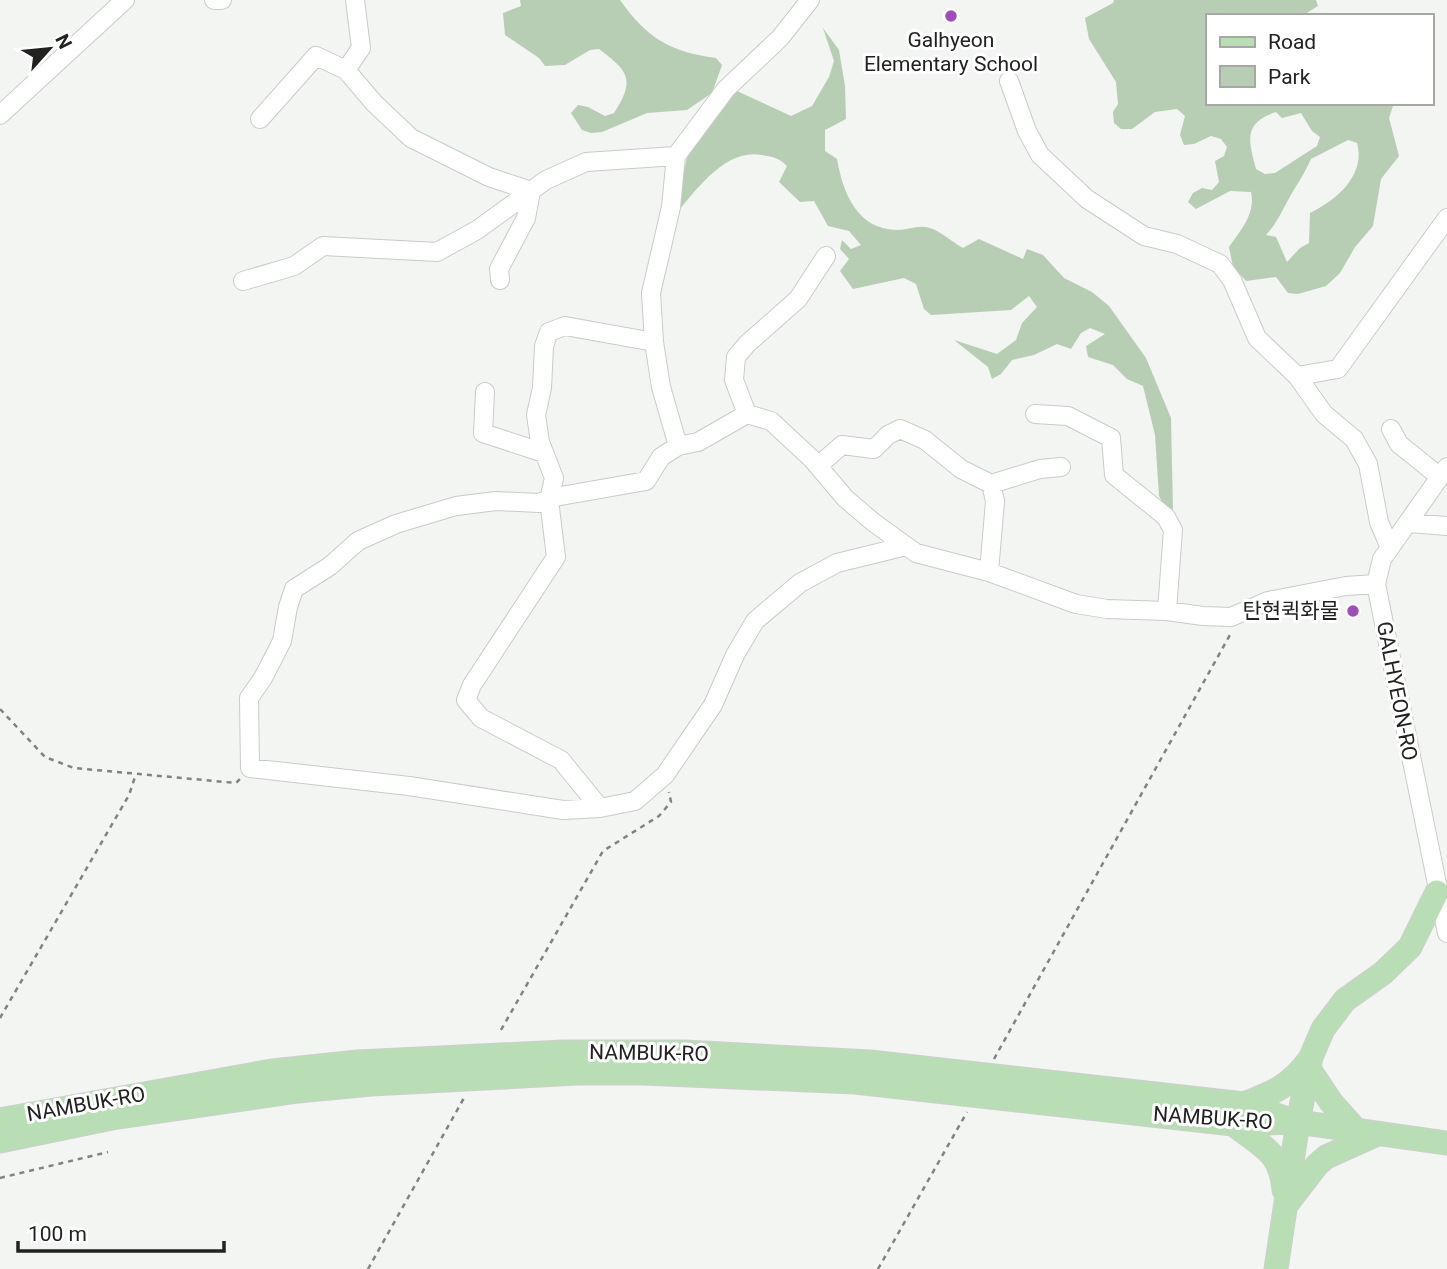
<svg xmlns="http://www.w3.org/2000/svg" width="1447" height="1269" font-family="Roboto,'Noto Sans KR',sans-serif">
<rect width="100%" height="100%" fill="#f2f5f1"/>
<path fill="#b7ceb4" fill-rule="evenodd" d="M520 0H620C647 38 670 52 716 58L722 65 712 93 687 110 647 113 602 132 591 133 582 130 571 113 578 105 588 107 605 116 614 113C636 79 628 71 599 49L590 50 565 65 545 66 539 58 505 35 503 13 521 6Z
M1114 0H1316L1318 6 1302 16H1207V103H1394L1389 118 1399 156 1381 179 1373 226 1355 247 1340 273 1326 286 1298 294 1288 293 1276 277 1246 281 1233 267 1229 247C1241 230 1256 213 1251 192L1230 191 1196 209 1188 202 1193 193 1202 188 1212 190 1219 182 1215 161 1224 156 1227 147 1221 139 1211 136 1194 144 1184 145 1180 135 1185 116 1177 109 1155 112 1132 129H1121L1114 123 1113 112 1118 104 1116 82 1089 39 1085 18 1113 3ZM1276 112 1282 118 1301 113 1312 131 1320 137 1317 146 1275 173 1265 174 1256 169C1249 142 1242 123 1276 112ZM1348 140 1357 143C1366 175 1337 200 1310 213L1309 243 1300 248 1287 262 1276 237 1266 235C1276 224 1280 215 1287 202 1295 187 1304 175 1311 159Z
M823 28 839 50 845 86 846 119 825 130V151L837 159C843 193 857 230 898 230 907 230 916 226 925 227 937 228 952 242 963 248L979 239 1023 259 1027 249 1043 255 1064 278 1092 292 1109 306 1146 358 1171 418 1173 511 1165 507 1159 496 1155 435 1143 386 1127 379 1113 365 1088 357 1086 346 1105 334 1090 328 1081 333 1071 349 1057 344 1034 355 1012 360 1001 374 992 379 988 367 954 340 997 354 1016 340 1022 323 1037 307 1029 296 1011 310 931 315 924 309 916 284 904 278 853 289 840 271 849 259 840 249 842 240 851 249 861 245 849 231 828 226 814 201 800 202 779 182 787 166C779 158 774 157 762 155 724 148 695 192 674 216L687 158 701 132 737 91 791 116 812 106 829 77 834 61Z"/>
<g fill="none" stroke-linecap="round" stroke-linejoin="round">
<g stroke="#c8ccc8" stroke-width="20">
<path id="minor" d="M214 0H222
M346 70 374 103 411 138 489 177 531 191 526 218 499 269 500 280
M1009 81 1027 131 1040 155 1087 199 1144 236 1177 244 1220 264 1232 280 1257 338 1297 376 1324 414 1354 439 1368 464 1379 522 1390 548
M0 115 125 0
M260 119 316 56 346 70 361 48 355 0
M676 156 671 207 651 293 654 342 661 387 678 446
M243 281 294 266 323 246 437 252 477 230 546 180 586 162 676 156 726 89 780 38 810 0
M1297 376 1338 369 1447 218
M485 392 483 433 544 453
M747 414 734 380 736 357 747 344 798 299 826 256
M1035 414 1068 416 1111 438 1114 475 1166 517 1173 530 1167 611
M1391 429 1399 444 1440 477
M818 466 842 445 874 449 888 435 900 429 925 440 961 469 991 484 995 501 989 572
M1447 467 1382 559 1376 584 1447 933
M991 484 1040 469 1061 467
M1409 523 1447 526
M906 546 837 563 800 583 755 621 735 655 713 705 665 775 635 801 600 808 563 810 409 786 250 768 249 698 263 678 282 641 288 607 294 589 330 566 358 541 396 524 456 506 496 501 539 503 555 497 646 481 661 457 678 446 698 442 747 414 771 421 812 459 845 498 873 522 916 553 989 572 1076 604 1107 609 1167 611 1203 616 1231 617 1268 601 1346 586 1376 584
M600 808 561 760 481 718 466 700 472 685 556 557 549 500 554 478 540 442 536 415 542 388 544 346 549 332 565 326 654 342"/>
</g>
<g stroke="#cecfce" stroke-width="25">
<path id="major" d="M1309 1069 1331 1102 1356 1130
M1244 1104C1275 1092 1290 1086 1310 1059
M0 1120 272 1071 358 1062 563 1052H685L870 1062 1244 1104 1282 1117
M1233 1124C1261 1146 1281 1151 1284 1190
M0 1141 112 1118 298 1091 371 1084 578 1073H643L855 1082 1233 1124 1298 1122 1447 1143
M1287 1204 1317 1165 1326 1157 1377 1134
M1276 1269 1298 1122 1311 1057 1323 1029 1345 1000 1383 973 1410 947 1437 892"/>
</g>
<path stroke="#818380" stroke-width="2.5" stroke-dasharray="5 5" stroke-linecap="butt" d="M0 709 45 757 74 768 236 783 241 778
M0 1018 129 795 136 774
M501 1030 603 851 659 816 671 802 669 792
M994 1059 1231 633
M0 1178 108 1152
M368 1269 464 1098
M878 1269 967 1112"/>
<use href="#minor" stroke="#fff" stroke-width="18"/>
<use href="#major" stroke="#b9deb5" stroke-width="23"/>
</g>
<g fill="#a04dbc" stroke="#fff" stroke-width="2.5">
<circle cx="951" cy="16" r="7"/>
<circle cx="1353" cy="611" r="7"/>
</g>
<g text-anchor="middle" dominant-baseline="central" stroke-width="6" stroke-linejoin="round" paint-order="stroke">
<g font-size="21" fill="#222321" stroke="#fff">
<text x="951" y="40">Galhyeon<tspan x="951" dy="24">Elementary School</tspan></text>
<text x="1339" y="611" text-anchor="end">탄현퀵화물</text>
</g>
<g font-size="21" fill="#222321" stroke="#fff">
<text transform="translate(1397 691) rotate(79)">GALHYEON-RO</text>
<text transform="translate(649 1053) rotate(1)">NAMBUK-RO</text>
<text transform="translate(86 1104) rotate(-10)">NAMBUK-RO</text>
<text transform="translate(1213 1118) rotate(4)">NAMBUK-RO</text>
</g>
</g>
<rect x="1206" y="14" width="228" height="91" fill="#ffffff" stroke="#a7a7a6" stroke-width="2"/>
<rect x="1220" y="37" width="35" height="10" fill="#b9deb5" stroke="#a7a7a6" stroke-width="2"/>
<text x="1268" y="49" font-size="21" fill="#222321">Road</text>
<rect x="1220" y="66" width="35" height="21" fill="#b7ceb4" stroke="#a7a7a6" stroke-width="2"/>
<text x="1268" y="84" font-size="21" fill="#222321">Park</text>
<g transform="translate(49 49) rotate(63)" stroke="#ffffff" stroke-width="5" paint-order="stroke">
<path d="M0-5L12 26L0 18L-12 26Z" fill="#222321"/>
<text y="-10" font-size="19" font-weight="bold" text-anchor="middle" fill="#222321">N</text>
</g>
<path d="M18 1241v10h206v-10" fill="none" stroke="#222321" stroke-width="3.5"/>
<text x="28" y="1241" font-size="21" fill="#222321" stroke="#ffffff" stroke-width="5" paint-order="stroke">100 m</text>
</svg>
